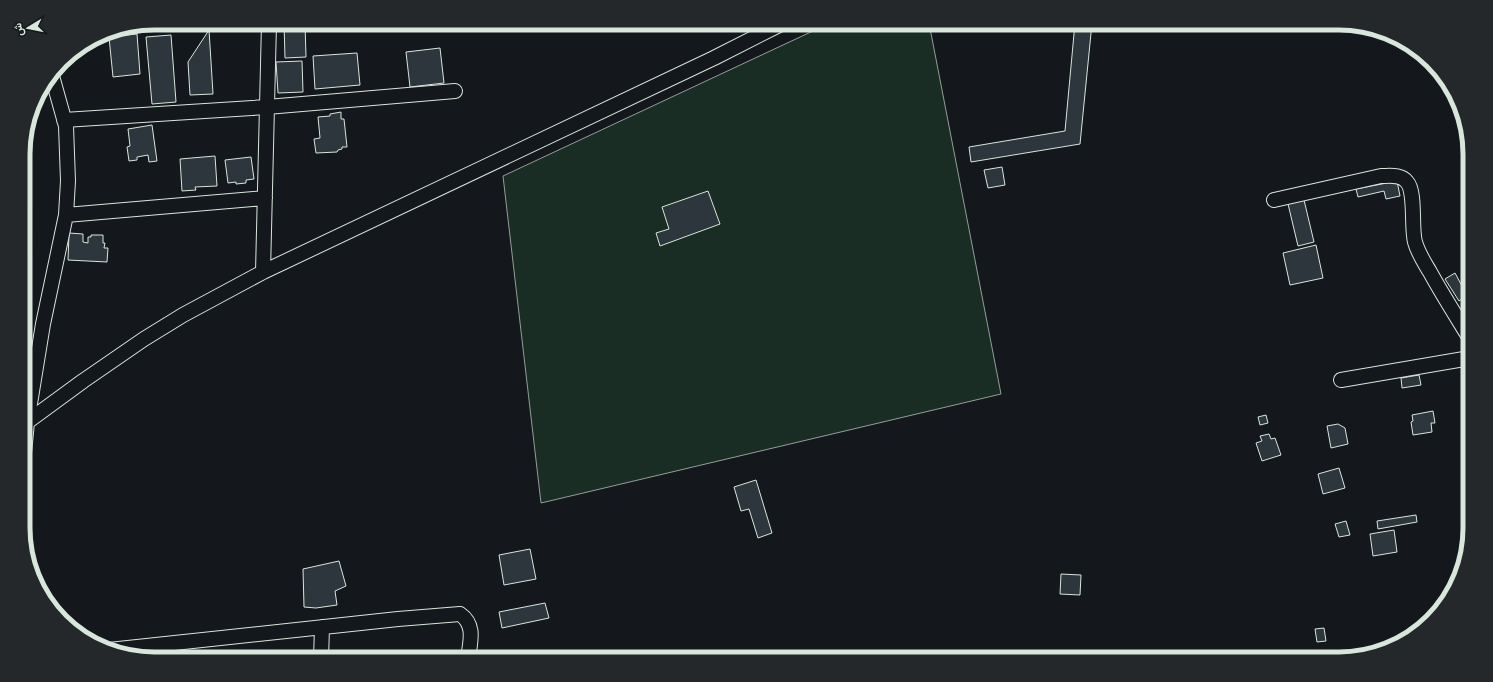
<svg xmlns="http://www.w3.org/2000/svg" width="1493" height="682" font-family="'Fira Sans',Vazirmatn,sans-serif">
<rect width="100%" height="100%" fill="#14181c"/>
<path fill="#1a2d24" stroke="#939e99" d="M830 23H929L1001 394 541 503 503 176Z"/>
<path fill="#2c363c" stroke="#d8e6dc" d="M284 23H305L306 57 285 58Z
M1075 23H1092L1080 144 971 162 969 147 1065 131Z
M209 30 213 94 190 95 188 62Z
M137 34 140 74 113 77 109 37Z
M171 35 176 102 152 104 146 37Z
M440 48 444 83 410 87 406 52Z
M357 53 360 85 315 89 313 56Z
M302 61 303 92 278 93 276 62Z
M341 112V119H344L347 147H342V149L338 150 337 152 316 153 314 139 320 138 318 117 330 116V114Z
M152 125 157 161 149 162 148 155 137 157V160L129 161 127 147 130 146 128 129Z
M215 156 217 186 195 187 196 190 182 191 180 159Z
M251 157 254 179 246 180V183L236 184V182L228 183 225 160Z
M1002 167 1005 185 988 188 984 170Z
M1397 181 1400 196 1386 199 1384 191 1358 197 1356 189Z
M708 191 720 224 660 246 656 233 669 229 662 207Z
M1304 200 1314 242 1298 246 1288 204Z
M69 233 83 234V242L88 243V237H91V235H103V243H105L104 248H108L107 262 68 260Z
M1316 245 1323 278 1290 285 1283 253Z
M1455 273 1462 286 1469 281V294L1459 301 1445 279Z
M1419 375 1421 385 1402 388 1401 378Z
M1433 411 1435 423H1431L1432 432 1413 435 1411 422 1413 421 1412 415Z
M1266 415 1268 423 1260 425 1258 417Z
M1338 424 1345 428 1348 444 1331 448 1327 426Z
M1269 434 1271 439 1275 438 1281 455 1262 461 1256 443 1262 441 1260 436Z
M1339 468 1345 488 1323 494 1318 474Z
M756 480 772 533 758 538 749 509 741 511 734 487Z
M1416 515 1417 522 1378 529 1377 521Z
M1346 521 1350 535 1339 537 1335 524Z
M1394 530 1397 552 1373 556 1370 534Z
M530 549 536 579 504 585 499 555Z
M339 561 346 586 335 591 337 605 316 608 304 607 303 569Z
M1061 574 1081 575 1080 595 1060 594Z
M545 603 549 618 502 628 499 612Z
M1324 628 1326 641 1317 642 1315 629Z"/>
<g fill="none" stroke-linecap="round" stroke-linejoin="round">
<g stroke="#d8e6dc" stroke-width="16">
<path id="minor" d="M64 120 267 107 455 91
M1274 200 1381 176C1390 176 1401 174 1407 182 1416 192 1411 228 1415 242 1418 253 1424 262 1430 272 1442 294 1456 316 1469 337
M66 215 265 198
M263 272 269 23
M1341 380 1470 358
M27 422 43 324 66 215 68 181 66 126 52 76
M24 453 27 422 83 381 144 339 183 315 263 272 714 58 783 23
M109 650 398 619 460 614C476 625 470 642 468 659
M321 659 322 627"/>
</g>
<use href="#minor" stroke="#14181c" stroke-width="14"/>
</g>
<path d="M0 0H1493V682H0ZM154 30H1339A124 124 0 0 1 1463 154V528A124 124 0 0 1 1339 652H154A124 124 0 0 1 30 528V154A124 124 0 0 1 154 30Z" fill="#24282b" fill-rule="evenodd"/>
<path fill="none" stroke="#d8e6dc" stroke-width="5" d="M154 30H1339A124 124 0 0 1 1463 154V528A124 124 0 0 1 1339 652H154A124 124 0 0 1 30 528V154A124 124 0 0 1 154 30Z"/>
<g transform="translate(28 28) rotate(260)" stroke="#14181c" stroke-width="3" paint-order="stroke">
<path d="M0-3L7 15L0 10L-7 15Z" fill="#d8e6dc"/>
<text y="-6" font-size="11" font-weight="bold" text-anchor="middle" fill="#d8e6dc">ش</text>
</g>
</svg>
